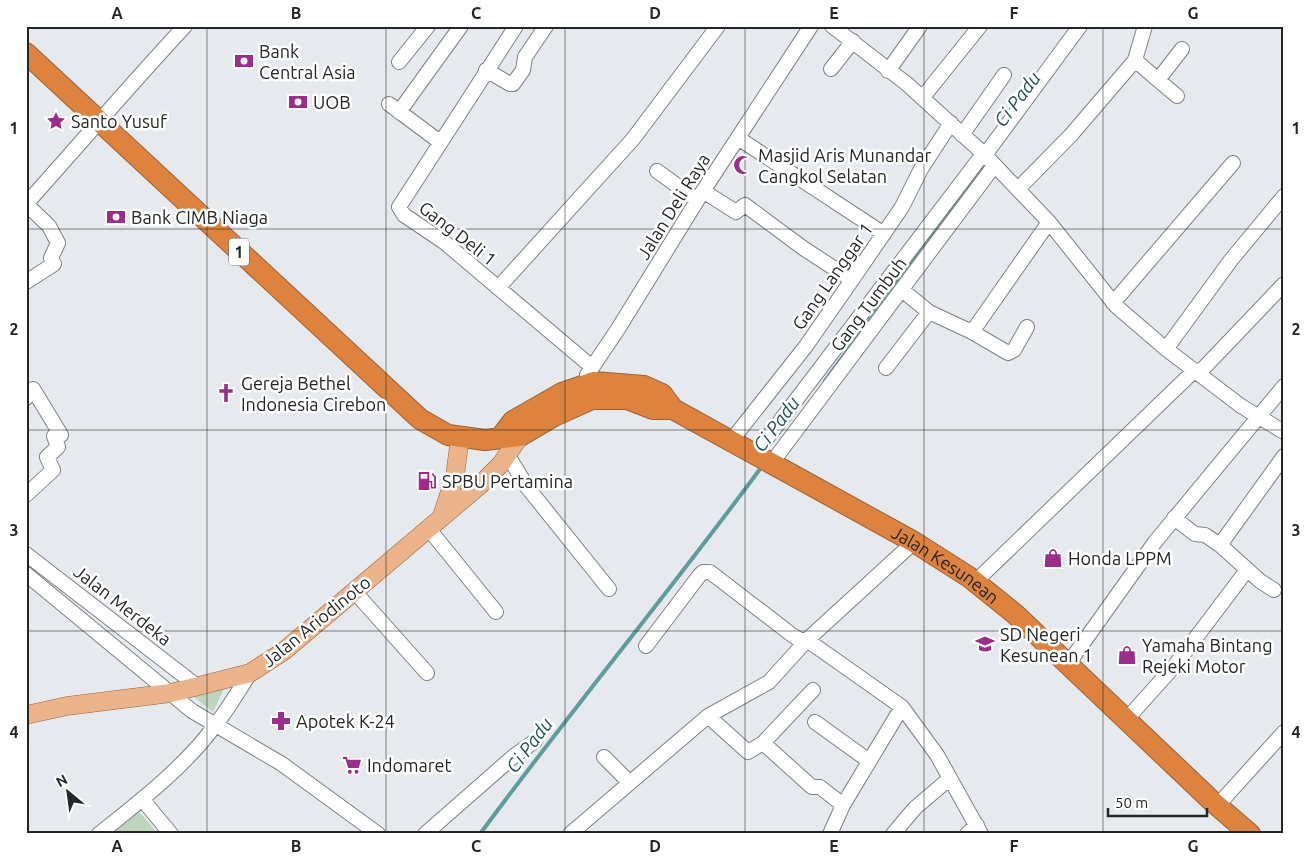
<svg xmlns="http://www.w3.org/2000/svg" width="1310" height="860" font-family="Ubuntu,sans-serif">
<rect width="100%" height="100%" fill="#e6eaee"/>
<path fill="#bdd4bd" d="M225 687 213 712 194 697Z
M137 809 158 834H107Z"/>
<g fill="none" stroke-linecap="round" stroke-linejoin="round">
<path stroke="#609c9c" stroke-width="4" d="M825 381 987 161
M480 834C572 709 671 590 763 465"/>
<g stroke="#7d8084" stroke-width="16">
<path id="minor" d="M516 26 399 207 404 215 444 242 592 367
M832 26 907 84 985 155 1049 222 1116 306 1166 349 1241 406 1284 432
M1135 60 1158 80 1182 49
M399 62 428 26
M831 69 853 41
M486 70 510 84H513L523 70 525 57 546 26
M888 71 920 26
M1158 80 1177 96
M923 97 980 26
M389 104 440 142
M399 112 461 26
M962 135 1004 75
M738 138 884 234
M985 155 1080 26
M657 171 697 200
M1018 189 1071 135 1131 65 1135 60 1145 26
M703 191 736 212 745 205 803 248 852 280
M26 204C79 145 131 84 185 26
M26 282 54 264 51 258 58 243 49 226 26 204
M498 288 633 139 718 26
M902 290 929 312
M1113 303 1233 163
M972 332 1049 222
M1166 349 1231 260 1284 196
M886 368 929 312 972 332 1008 353 1014 350 1027 327
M1199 373 1284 284
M587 375 618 329 703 191 811 26
M26 398 33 389 61 435 54 436 58 447 47 457 53 470 26 495
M731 441 806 346 852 280 902 207 921 169 951 123
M507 454 527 487 609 589
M755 454 983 154
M771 464 994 166
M1174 518 1195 534 1205 535 1220 545 1260 581 1274 590
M428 528 496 612
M1220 545 1284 456
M26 554 197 686
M26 574 192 711 282 764 378 834
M976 581 1195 370
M354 591 427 673
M646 646 699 576 703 572H710L792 635 800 640H807L902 707 937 755 981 834
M1068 664 1155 542 1284 386
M708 716 748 752 763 743 813 690
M1126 720 1176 664 1247 570
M815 722 869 761
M763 743 812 787H820L843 805
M604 757 629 782
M142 799 171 834
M1218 805 1284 732
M99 834C139 802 186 766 216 724 229 708 239 690 250 673
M425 834 514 756 535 741
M570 834 708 716 769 682 807 640 914 542
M830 834 843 805 902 707
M893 834 915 808 949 779
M967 834 977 825"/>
</g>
<g stroke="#9d6136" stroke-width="19">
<path id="major" d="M442 516 455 476 460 437
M26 715 67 706 171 693 250 673 284 651 480 485 501 464 520 436"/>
</g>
<g stroke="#9d6136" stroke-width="22">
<g id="highway">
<path d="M26 53 420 419 448 435 485 440 520 436 554 416 592 399H627L653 409H673"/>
<path id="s1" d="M500 438 513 421 562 393 594 382 644 386 662 394 673 409 914 542 969 577 1015 614 1213 802 1250 834"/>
</g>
</g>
<use href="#minor" stroke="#fff" stroke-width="14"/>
<use href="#major" stroke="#ebb48c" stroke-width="18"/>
<use href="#highway" stroke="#de823f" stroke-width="20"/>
</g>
<path fill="none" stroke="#232526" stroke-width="1" stroke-opacity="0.55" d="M207 26V834M386 26V834M565 26V834M745 26V834M924 26V834M1103 26V834M26 229H1284M26 430H1284M26 631H1284"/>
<defs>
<g id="bank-bare" transform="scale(1.5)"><path d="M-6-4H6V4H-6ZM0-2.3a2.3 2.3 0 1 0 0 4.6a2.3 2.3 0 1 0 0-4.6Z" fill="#9d2d8b" stroke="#fff" stroke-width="2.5" paint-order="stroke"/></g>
<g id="sight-bare" transform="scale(1.5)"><path d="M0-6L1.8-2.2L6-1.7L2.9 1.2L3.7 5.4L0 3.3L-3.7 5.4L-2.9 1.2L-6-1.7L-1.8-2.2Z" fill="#9d2d8b" stroke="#fff" stroke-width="2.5" paint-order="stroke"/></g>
<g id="mosque-bare" transform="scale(1.5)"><path d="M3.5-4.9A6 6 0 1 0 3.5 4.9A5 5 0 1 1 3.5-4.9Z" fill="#9d2d8b" stroke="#fff" stroke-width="2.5" paint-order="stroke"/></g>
<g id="church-bare" transform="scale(1.5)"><path d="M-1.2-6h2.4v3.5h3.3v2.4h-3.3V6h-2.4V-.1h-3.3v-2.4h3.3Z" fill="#9d2d8b" stroke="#fff" stroke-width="2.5" paint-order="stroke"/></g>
<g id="fuel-bare" transform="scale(1.5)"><path d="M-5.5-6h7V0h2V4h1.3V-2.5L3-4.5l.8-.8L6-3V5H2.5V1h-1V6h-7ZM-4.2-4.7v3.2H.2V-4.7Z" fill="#9d2d8b" stroke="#fff" stroke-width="2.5" paint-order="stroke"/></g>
<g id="shop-bare" transform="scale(1.5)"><path d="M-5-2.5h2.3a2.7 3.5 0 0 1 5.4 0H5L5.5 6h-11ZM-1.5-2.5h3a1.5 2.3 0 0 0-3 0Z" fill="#9d2d8b" stroke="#fff" stroke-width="2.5" paint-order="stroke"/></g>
<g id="school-bare" transform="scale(1.5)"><path d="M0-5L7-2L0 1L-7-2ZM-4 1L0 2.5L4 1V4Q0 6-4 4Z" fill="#9d2d8b" stroke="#fff" stroke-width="2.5" paint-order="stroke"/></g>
<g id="pharmacy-bare" transform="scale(1.5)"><path d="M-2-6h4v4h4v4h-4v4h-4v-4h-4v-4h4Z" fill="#9d2d8b" stroke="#fff" stroke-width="2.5" paint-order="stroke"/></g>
<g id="supermarket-bare" transform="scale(1.5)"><path d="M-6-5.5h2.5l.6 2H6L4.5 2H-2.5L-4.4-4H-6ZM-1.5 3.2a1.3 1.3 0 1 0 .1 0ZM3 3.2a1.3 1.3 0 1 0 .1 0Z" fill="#9d2d8b" stroke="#fff" stroke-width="2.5" paint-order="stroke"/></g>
</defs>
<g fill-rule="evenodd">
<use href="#bank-bare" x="244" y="61"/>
<use href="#bank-bare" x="298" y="102"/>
<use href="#sight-bare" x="56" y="121"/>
<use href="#mosque-bare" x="743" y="165"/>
<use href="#bank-bare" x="116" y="217"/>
<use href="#church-bare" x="226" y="393"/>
<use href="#fuel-bare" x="427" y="481"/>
<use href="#shop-bare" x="1053" y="558"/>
<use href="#school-bare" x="985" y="644"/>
<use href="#shop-bare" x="1127" y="655"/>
<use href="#pharmacy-bare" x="281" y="721"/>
<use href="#supermarket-bare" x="352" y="765"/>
</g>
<g text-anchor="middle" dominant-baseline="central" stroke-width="5" stroke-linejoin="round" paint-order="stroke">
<rect fill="#fff" stroke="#656667" stroke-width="1" x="229" y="238.5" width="20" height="27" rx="4"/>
<g font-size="16" font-weight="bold" fill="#232526">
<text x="239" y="252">1</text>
</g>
<g font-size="18" fill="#232526" stroke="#fff" text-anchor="start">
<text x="259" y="51">Bank<tspan x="259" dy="21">Central Asia</tspan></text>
<text x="313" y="102">UOB</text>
<text x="71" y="121">Santo Yusuf</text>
<text x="758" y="155">Masjid Aris Munandar<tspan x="758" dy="21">Cangkol Selatan</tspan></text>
<text x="131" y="217">Bank CIMB Niaga</text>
<text x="241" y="383">Gereja Bethel<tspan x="241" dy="21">Indonesia Cirebon</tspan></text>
<text x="442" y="481">SPBU Pertamina</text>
<text x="1068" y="558">Honda LPPM</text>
<text x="1000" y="634">SD Negeri<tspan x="1000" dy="21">Kesunean 1</tspan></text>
<text x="1142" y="645">Yamaha Bintang<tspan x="1142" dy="21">Rejeki Motor</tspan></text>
<text x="296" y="721">Apotek K-24</text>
<text x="367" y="765">Indomaret</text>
</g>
<g font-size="18" fill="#232526" stroke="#fff">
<text transform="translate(673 206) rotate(-58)">Jalan Deli Raya</text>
<text transform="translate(458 233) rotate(38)">Gang Deli 1</text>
<text transform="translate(832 276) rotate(-55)">Gang Langgar 1</text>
<text transform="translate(868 304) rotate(-53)">Gang Tumbuh</text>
<text stroke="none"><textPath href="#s1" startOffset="514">Jalan Kesunean</textPath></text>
<text transform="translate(123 605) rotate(38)">Jalan Merdeka</text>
<text transform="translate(316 621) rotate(-39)">Jalan Ariodinoto</text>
</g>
<g font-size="19" font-style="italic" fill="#1d5253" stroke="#fff">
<text transform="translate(1017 99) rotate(-53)">Ci Padu</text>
<text transform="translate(776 424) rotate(-53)">Ci Padu</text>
<text transform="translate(529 745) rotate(-53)">Ci Padu</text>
</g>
</g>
<rect width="1310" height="860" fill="none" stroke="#ffffff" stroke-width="55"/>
<g transform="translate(68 792) rotate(331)" stroke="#ffffff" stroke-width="4" paint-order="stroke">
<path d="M0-4L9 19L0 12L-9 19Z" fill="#232526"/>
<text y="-8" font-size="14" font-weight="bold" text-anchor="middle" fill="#232526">N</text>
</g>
<path d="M1108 808v8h99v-8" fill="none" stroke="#232526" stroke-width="2.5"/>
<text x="1115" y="808" font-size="15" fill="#232526" stroke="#ffffff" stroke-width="4" paint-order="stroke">50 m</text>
<rect x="28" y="28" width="1254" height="804" fill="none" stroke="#232526" stroke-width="2"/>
<g font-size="16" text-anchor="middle" font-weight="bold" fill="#232526">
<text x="117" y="19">A</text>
<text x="296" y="19">B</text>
<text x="476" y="19">C</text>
<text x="655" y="19">D</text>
<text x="834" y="19">E</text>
<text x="1014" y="19">F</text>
<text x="1193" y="19">G</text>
<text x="14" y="134">1</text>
<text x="1296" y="134">1</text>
<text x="14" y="335">2</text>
<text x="1296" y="335">2</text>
<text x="14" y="536">3</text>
<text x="1296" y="536">3</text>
<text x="14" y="738">4</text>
<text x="1296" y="738">4</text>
<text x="117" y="852">A</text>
<text x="296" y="852">B</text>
<text x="476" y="852">C</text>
<text x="655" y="852">D</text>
<text x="834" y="852">E</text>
<text x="1014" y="852">F</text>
<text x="1193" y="852">G</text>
</g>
</svg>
